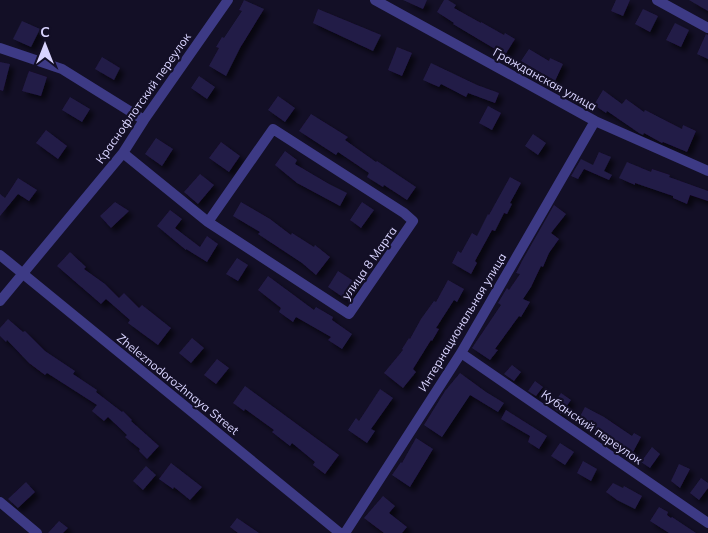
<svg xmlns="http://www.w3.org/2000/svg" width="708" height="533" font-family="Mulish,sans-serif">
<defs>
<filter id="shadow"><feDropShadow dx="4.5" dy="4.5" stdDeviation="2.5" flood-color="#0009"/></filter>
</defs>
<rect width="100%" height="100%" fill="#130f26"/>
<path fill="#241b47" filter="url(#shadow)" d="M244 0 264 9 240 48 226 76 209 66 219 48 216 47 222 37 224 38 242 11 239 10Z
M403 0H427L423 9Z
M444 0H448L456 5 454 8 481 23V22L504 35 505 33 515 39 505 55 453 24 454 23 437 12Z
M616 0H630L623 16 611 11Z
M689 0H708V11Z
M318 9 381 35 373 51 313 23Z
M643 9 658 16 650 32 635 24Z
M22 21 40 29 31 47 13 39Z
M675 23 689 30 681 47 666 40Z
M706 34 708 35V59L697 54Z
M397 47 412 53 402 76 388 70Z
M529 49 549 61 550 58 563 64 555 81 521 61Z
M102 57 120 68 114 80 95 69Z
M0 62 10 64 3 91 0 90Z
M431 63 477 85 499 93 495 103 468 93 466 97 441 84 439 87 423 80Z
M29 71 47 77 41 96 22 91Z
M199 76 215 87 207 99 191 88Z
M603 90 622 104 626 99 644 112 645 110 682 129 683 125 696 131 687 152 663 142 662 143 644 133 643 135 639 133 607 111 606 113 594 105Z
M278 96 295 108 285 122 268 110Z
M70 97 90 109 82 122 62 110Z
M488 106 501 113 492 130 479 123Z
M311 114 348 137 345 140 376 162 377 161 416 187 407 200 384 185 383 187 367 177 369 173 338 152 336 155 299 131Z
M46 130 67 146 58 159 36 143Z
M533 134 546 143 538 155 525 146Z
M156 138 173 149 162 166 145 154Z
M221 142 240 156 229 172 209 158Z
M285 151 297 160 295 164 329 184 347 193 340 206 297 183 275 165Z
M599 152 611 157 604 171 612 175 609 180 584 169 578 179 571 176 581 159 593 165Z
M627 162 651 172 652 169 670 175 669 177 708 191V201L690 195 687 204 673 198V196L635 183V185L619 178Z
M200 174 214 185 198 204 184 192Z
M510 177 521 183 510 203 512 204 507 214 504 213 495 231 492 230 475 261 477 263 471 274 452 263 458 251 461 253 472 233 477 236 488 214 489 215Z
M18 178 37 190 29 201 18 194 0 216V194L5 198Z
M115 202 129 211 111 228 100 216Z
M241 202 270 219 291 235 292 233 314 247 315 245 330 257 316 275 302 263 258 234 260 232 233 216Z
M362 202 374 210 361 228 350 220Z
M554 205 566 214 551 233 559 239 549 253 543 267 541 266 531 287 523 299 530 302 521 317 519 316 495 349 498 350 490 360 472 348 501 305 498 303 507 288 509 290 520 274 516 273 522 261Z
M170 210 182 219 175 228 200 247 207 236 218 244 207 262 186 249V250L157 226Z
M70 252 86 267 84 269 105 284 119 298 124 293 139 308 142 305 171 328 158 345 128 323 130 320 106 299 101 304 57 266Z
M237 258 248 265 238 281 226 274Z
M338 271 358 284 347 300 328 287Z
M268 276 314 310 316 307 333 317 332 320 352 334 342 349 328 340 331 337 296 317 293 322 279 312 281 308 258 290Z
M448 280 464 289 457 302 454 300 436 328 439 329 432 341 431 340 413 369 416 372 403 388 384 373 403 350 402 349 409 338 410 339 421 319 434 301 436 302Z
M8 319 23 332 25 331 45 351 75 371 73 374 97 390 96 392 122 412 123 411 132 420 131 421 159 446 147 459 139 451 140 449 125 437 127 435 108 417 104 421 92 411 97 405 47 373 45 375 29 363 7 340 6 342 0 336V328Z
M192 338 204 348 191 363 179 353Z
M217 359 229 368 216 384 204 375Z
M512 365 521 372 514 381 504 374Z
M460 373 486 392 504 403 498 412 470 395 442 437 424 425 445 391Z
M535 381 543 387 536 396 528 391Z
M245 386 339 455 325 474 313 465 315 462 292 443 290 446 272 432 274 430 245 409 244 411 233 403Z
M380 389 393 398 371 429 375 431 367 443 348 430 356 418 359 421Z
M561 393 571 400 561 414 552 407Z
M585 407 604 417 632 436 634 433 641 437 632 454 619 447 591 427 589 429 577 422Z
M506 410 547 436 539 449 528 442 530 436 501 419Z
M416 438 433 449 410 487 392 475 401 462 402 463Z
M560 443 574 452 565 465 551 456Z
M652 447 660 454 650 468 641 462Z
M583 461 597 469 591 481 577 473Z
M171 463 202 487 190 500 174 487 173 489 159 479Z
M679 464 690 469 680 488 671 481Z
M146 466 156 475 143 490 133 481Z
M701 478 708 483V488L699 500 690 493Z
M26 482 35 492 18 508 8 499Z
M613 483 623 488 624 486 642 496 635 509 617 500 606 492Z
M383 496 395 506 389 513 407 527 402 533H384L364 518Z
M659 507 668 512 667 515 671 518 672 517 696 533H669L650 521Z
M237 518 259 533H238L230 527Z
M59 521 68 528 63 533H48Z"/>
<g fill="none" stroke-linecap="round" stroke-linejoin="round">
<path stroke="#3d3a85" stroke-width="10" d="M375 0 595 121 708 171
M657 0 708 28
M0 48 62 69 144 120
M123 153 208 222 349 314 413 221 404 213 273 129 208 222
M0 255 340 533
M0 301 123 153 144 120 228 0
M461 353 708 523
M0 502 37 533
M345 533 461 353 595 121"/>
</g>
<g text-anchor="middle" dominant-baseline="central" stroke-width="4.5" stroke-linejoin="round" paint-order="stroke">
<g font-size="12" fill="#d9d4ff" stroke="#130f26">
<text transform="translate(545 79) rotate(29)">Гражданская улица</text>
<text transform="translate(143 98) rotate(-55)">Краснофлотский переулок</text>
<text transform="translate(369 263) rotate(-55)">улица 8 Марта</text>
<text transform="translate(462 322) rotate(-59)">Интернациональная улица</text>
<text transform="translate(178 384) rotate(39)">Zheleznodorozhnaya Street</text>
<text transform="translate(592 427) rotate(35)">Кубанский переулок</text>
</g>
</g>
<g transform="translate(45 45)" stroke="#130f26" stroke-width="4" paint-order="stroke">
<path d="M0-4L9 19L0 12L-9 19Z" fill="#d9d4ff"/>
<text y="-8" font-size="14" font-weight="bold" text-anchor="middle" fill="#d9d4ff">С</text>
</g>
</svg>
